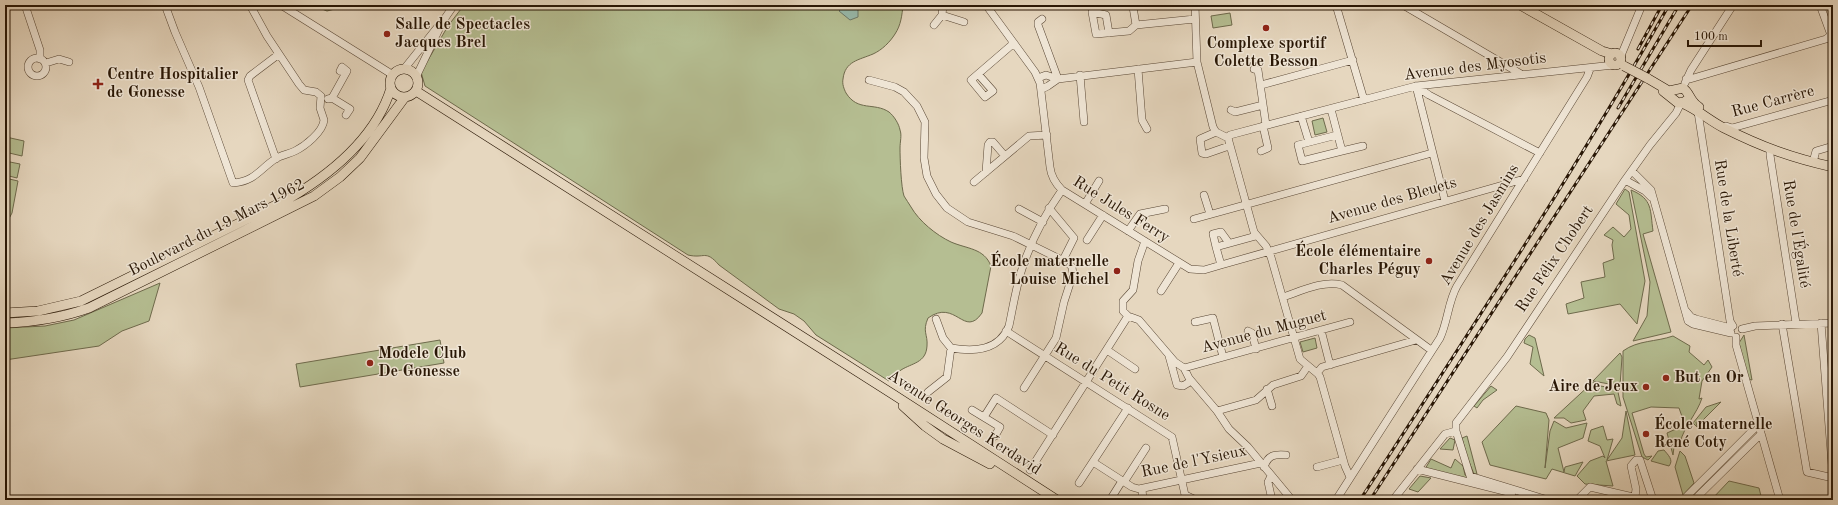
<svg xmlns="http://www.w3.org/2000/svg" width="1838" height="505" font-family="'Old Standard TT',serif">
<rect width="100%" height="100%" fill="#e6d7bf"/>
<filter id="stains"><feTurbulence type="fractalNoise" baseFrequency=".005" numOctaves="4"/><feColorMatrix values="0 0 0 0 .2 0 0 0 0 .09 0 0 0 0 .02 0 0 0 .5 -.17"/></filter>
<radialGradient id="worn" r=".72"><stop offset=".6" stop-color="#630" stop-opacity="0"/><stop offset="1" stop-color="#630" stop-opacity=".3"/></radialGradient>
<path fill="#b5be92" stroke="#6e6a4c" d="M312 5H350L327 11Z
M464 5H903C902 15 901 25 895 34 890 42 882 50 873 54 859 60 845 61 843 79 842 84 844 89 846 93 858 112 874 102 889 112 894 116 899 124 900 130 902 135 900 142 900 148 900 159 901 187 904 196 906 200 909 203 911 207 919 221 936 235 951 242 967 249 984 248 991 266L982 313C964 339 956 298 928 318 922 332 928 334 927 346 926 363 912 363 901 370 897 373 893 377 889 381L816 335 804 321 794 314 779 309 719 265C705 249 705 259 688 255L425 86 421 72 448 26Z
M1230 13 1232 25 1213 28 1211 16Z
M1323 118 1327 132 1315 135 1312 121Z
M6 137 24 141 22 156 5 152Z
M5 161 20 164 17 178 5 175Z
M5 178 18 181 12 213 5 226Z
M1625 189 1629 192 1645 281 1637 324 1620 304 1568 314 1566 304 1584 298 1581 282 1605 277 1603 263 1614 259 1612 245 1613 240 1604 235 1613 227 1624 237 1631 229 1629 215 1616 204Z
M1631 190C1653 199 1650 210 1653 231L1643 234 1671 332 1633 341 1647 316 1650 282Z
M160 283 149 321 122 331 99 346 5 360V328L45 326 74 320Z
M1529 335 1535 338 1544 376 1530 364 1533 347 1524 343 1525 339Z
M1744 335 1752 380 1747 379 1739 343Z
M1673 336 1690 346 1689 352 1704 365 1708 360 1712 367 1702 381 1699 399 1702 398C1697 414 1684 426 1680 443L1674 447 1673 455 1667 433 1685 425 1679 408 1651 407 1632 413 1644 454 1646 457 1652 456 1648 460 1642 457 1623 397V351C1638 340 1656 342 1673 336Z
M1315 338 1317 348 1303 352 1300 342Z
M440 340 444 363 300 387 296 364Z
M1620 353 1622 357 1620 386 1593 381Z
M1593 382 1600 386 1614 388 1618 392 1621 406 1617 404 1614 394 1594 396 1583 411 1586 420 1571 423 1564 418H1554Z
M1491 386 1497 390 1483 400 1477 408 1474 406Z
M1721 402 1702 421 1696 422 1697 427 1693 423 1706 407Z
M1516 406 1546 413 1549 420 1545 468 1550 431 1554 421 1566 428 1587 423 1583 438 1558 448 1564 472 1565 467 1583 462 1575 476 1552 469 1546 479 1490 465 1482 442Z
M1626 411 1635 455 1606 461 1613 486 1585 484 1577 476 1590 461 1603 456 1605 458 1600 446 1588 441 1591 430 1603 426 1607 440 1613 439 1607 460 1622 438Z
M1467 436 1477 474H1474L1467 457 1462 438Z
M1450 438 1455 440 1453 450 1440 449Z
M1664 450C1668 455 1674 460 1669 466L1651 461 1658 451Z
M1680 451 1685 456 1694 483 1683 495 1675 467Z
M1431 459 1451 468 1455 459 1463 466 1465 475 1467 476 1464 480 1425 469Z
M1420 476 1431 478 1418 492 1409 489Z
M1729 481 1759 488 1762 500H1711Z"/>
<path fill="#97baab" stroke="#6b7869" d="M851 7 858 10V17L850 20 839 11 842 8Z"/>
<g fill="none" stroke-linecap="round" stroke-linejoin="round">
<g stroke="#584634" stroke-width="8">
<path id="minor" d="M25 5 40 50V59
M165 5 175 32 199 87 233 183C255 181 259 170 275 159 281 155 289 154 295 151 305 146 323 132 324 120L320 108 321 96 316 92 304 90 299 84 267 36 250 5
M281 5 393 75
M986 5 1035 72 1040 83 1050 167C1051 176 1055 183 1062 190L1190 269 1204 270 1221 265 1524 179
M1195 5 1197 62 1213 127 1216 132 1228 138
M1336 5 1364 100
M1403 5 1521 74
M1820 5 1831 35
M1133 7 1136 25
M942 15 943 5
M1042 19 1038 22V25L1058 79
M934 25 942 15 964 22
M1109 33 1106 15 1092 12 1096 34 1129 31 1136 25 1195 19
M1620 58 1642 5
M28 67a9 9 0 1 1 18 0a9 9 0 1 1-18 0Z
M46 63 59 59 69 62
M404 69 440 24
M1138 69 1142 120 1147 129
M1254 69 1258 70 1266 125
M978 74 993 91 985 97 971 80 1014 43
M1080 75 1084 122
M416 77 443 21 454 5
M1038 78 1046 75 1058 79 1197 62
M1686 79H1690L1826 39 1831 35H1833
M869 80 895 87 904 92 917 106 925 122 924 158 927 176 936 194 947 208 968 222 1013 236 1068 263 1072 267 1073 274 1064 302 1056 338 1024 388
M1685 83 1691 70 1733 5
M1261 85 1353 60
M1416 86 1429 95 1540 153
M1416 86 1445 201
M1042 89 1048 86 1058 79
M332 98 347 71 342 67 340 71
M328 99 332 98 350 109 346 115
M1330 109 1332 113 1342 151 1302 161 1298 145 1337 135
M1231 110 1235 112 1263 105
M1698 112 1730 321 1733 326
M1301 116 1309 142
M1726 126 1732 128 1833 100
M1216 132 1200 139 1202 153 1206 154 1229 146
M1228 138 1230 135 1416 86 1614 65
M1228 138 1254 232 1266 246 1271 257 1300 359 1318 374 1320 377 1345 466 1350 477
M1770 149V155L1796 323
M1261 151 1268 148 1263 126
M1342 151 1363 146
M276 159 248 80 250 76 279 54
M1813 162 1816 151 1833 146
M1632 171 1651 190 1688 321 1693 324 1731 333
M986 172 988 145 990 142H993L1005 156
M1625 180 1645 191 1651 197
M974 182 1029 136 1047 135
M1204 195 1210 214
M1085 204 1099 181
M1049 208 1074 238 1063 260
M1019 209 1043 222
M1194 219 1432 153
M1128 231 1140 214 1165 209
M1087 240 1103 215
M1145 241 1138 261 1133 290 1123 301V311L1128 316 1139 320 1175 362 1184 368 1189 378 1217 411 1229 429 1248 447 1292 500
M1216 247 1213 234 1221 232 1229 243
M1221 265 1216 247 1256 236
M1161 291 1179 263
M1283 297C1301 291 1323 280 1342 285L1431 350
M1686 311 1691 317 1696 319 1731 328
M936 319 943 338 951 348C974 352 999 351 1009 326 1013 307 1016 287 1022 269 1031 241 1045 214 1062 190
M1195 322 1213 318 1223 357
M1821 323 1833 478
M1782 324 1807 472 1833 478
M1742 329 1755 326 1833 323
M1321 330 1330 365
M1006 331 1172 437 1185 495
M1248 331 1252 333 1256 349
M1736 337V345L1780 500
M1107 350 1135 369
M1169 356 1177 385 1183 386 1191 381
M1184 368 1350 322
M1317 373 1322 367 1416 340
M1267 389 1272 406
M928 392 947 377 951 348
M972 410 1000 427 995 436
M1217 411 1256 400 1273 385 1301 376 1308 366
M984 417 996 398 1053 435
M1093 462 1132 487 1139 489 1261 463
M1264 467C1268 455 1274 454 1286 455
M1317 467 1343 460
M1417 469 1512 493
M1030 470 1128 316
M1271 476 1268 482 1272 500
M1124 482 1146 448
M1079 483 1128 408
M1142 489 1143 500
M1185 495 1196 500
M1635 497 1636 489 1631 466 1636 460H1640L1653 500
M1110 500 1122 481
M1336 500 1440 338C1448 321 1448 302 1457 286L1587 77 1590 69
M1393 500 1445 434 1456 431
M1548 500 1470 476 1456 431V423L1507 357 1625 180 1650 145 1676 113 1681 103
M1577 500 1590 487 1646 500
M1683 500 1758 425
M1694 500 1761 434"/>
</g>
<g stroke="#281605" stroke-width="10">
<path id="major" d="M1520 5 1602 51 1612 54
M1609 59a6 6 0 1 1 12 0a6 6 0 1 1-12 0Z
M390 83a14 14 0 1 1 28 0a14 14 0 1 1-28 0Z
M1647 78 1669 91 1683 88C1691 94 1689 101 1699 107
M416 91 891 393 1057 500
M1663 91 1678 103 1684 102 1687 100
M1682 103C1697 109 1710 121 1724 128 1762 147 1792 158 1833 167
M5 313 38 311 81 301 290 198C332 173 376 137 391 88
M5 323C34 322 61 318 89 308L314 196 340 177 360 158 405 97
M903 406 925 426 943 439 990 464"/>
</g>
<use href="#minor" stroke="#efe5d5" stroke-width="7"/>
<use href="#major" stroke="#e6d7bf" stroke-width="9"/>
<g stroke="#281605" stroke-width="3">
<path id="rail" d="M1638 49 1662 5
M1618 108 1679 5
M1360 500C1466 337 1573 175 1669 5
M1370 500 1692 5"/>
</g>
<use href="#rail" stroke="#efe5d5" stroke-width="1.5" stroke-dasharray="4.5" stroke-linecap="butt"/>
<g stroke="#281605" stroke-width="10" stroke-linecap="butt">
<path id="major-bridge" d="M1624 66 1647 78"/>
</g>
<use href="#major-bridge" stroke="#e6d7bf" stroke-width="9"/>
</g>
<g fill="#8f2418" stroke="#efe5d5" stroke-width="1.5">
<circle cx="1266" cy="28" r="4"/>
<circle cx="387" cy="34" r="4"/>
<path d="M96 78h4v4h4v4h-4v4h-4v-4h-4v-4h4z"/>
<circle cx="1429" cy="261" r="4"/>
<circle cx="1117" cy="271" r="4"/>
<circle cx="370" cy="363" r="4"/>
<circle cx="1666" cy="378" r="4"/>
<circle cx="1646" cy="387" r="4"/>
<circle cx="1646" cy="434" r="4"/>
</g>
<g text-anchor="middle" dominant-baseline="central" stroke-width="3" stroke-linejoin="round" paint-order="stroke">
<g font-size="16" font-weight="bold" fill="#281605" stroke="#efe5d5" text-anchor="start">
<text x="395" y="25">Salle de Spectacles<tspan x="395" dy="18">Jacques Brel</tspan></text>
<text x="1266" y="44" text-anchor="middle">Complexe sportif<tspan x="1266" dy="18">Colette Besson</tspan></text>
<text x="107" y="75">Centre Hospitalier<tspan x="107" dy="18">de Gonesse</tspan></text>
<text x="1421" y="252" text-anchor="end">École élémentaire<tspan x="1421" dy="18">Charles Péguy</tspan></text>
<text x="1109" y="262" text-anchor="end">École maternelle<tspan x="1109" dy="18">Louise Michel</tspan></text>
<text x="378" y="354">Modele Club<tspan x="378" dy="18">De Gonesse</tspan></text>
<text x="1674" y="378">But en Or</text>
<text x="1638" y="387" text-anchor="end">Aire de Jeux</text>
<text x="1654" y="425">École maternelle<tspan x="1654" dy="18">René Coty</tspan></text>
</g>
<g font-size="16" fill="#281605" stroke="#efe5d5">
<text transform="translate(1475 67) rotate(-7)">Avenue des Myosotis</text>
<text transform="translate(1773 102) rotate(-15)">Rue Carrère</text>
<text transform="translate(1392 201) rotate(-16)">Avenue des Bleuets</text>
<text transform="translate(1121 210) rotate(32)">Rue Jules Ferry</text>
<text transform="translate(1728 218) rotate(81)">Rue de la Liberté</text>
<text transform="translate(1480 225) rotate(-59)">Avenue des Jasmins</text>
<text transform="translate(217 228) rotate(-27)">Boulevard du 19 Mars 1962</text>
<text transform="translate(1796 234) rotate(81)">Rue de l'Égalité</text>
<text transform="translate(1555 259) rotate(-56)">Rue Félix Chobert</text>
<text transform="translate(1264 332) rotate(-15)">Avenue du Muguet</text>
<text transform="translate(1112 382) rotate(32)">Rue du Petit Rosne</text>
<text transform="translate(964 423) rotate(33)">Avenue Georges Kerdavid</text>
<text transform="translate(1194 462) rotate(-12)">Rue de l'Ysieux</text>
</g>
</g>
<rect width="1838" height="505" fill="none" stroke="#e6d7bf" stroke-width="20"/>
<rect x="6" y="6" width="1826" height="493" fill="none" stroke="#281605" stroke-width="2"/>
<rect x="10" y="10" width="1818" height="485" fill="none" stroke="#281605"/>
<path d="M1688 40v6h73v-6" fill="none" stroke="#281605" stroke-width="2"/>
<text x="1694" y="40" font-size="12" fill="#281605" stroke="#efe5d5" stroke-width="3" paint-order="stroke">100 m</text>
<rect width="100%" height="100%" filter="url(#stains)"/>
<rect width="100%" height="100%" fill="url(#worn)"/>
</svg>
